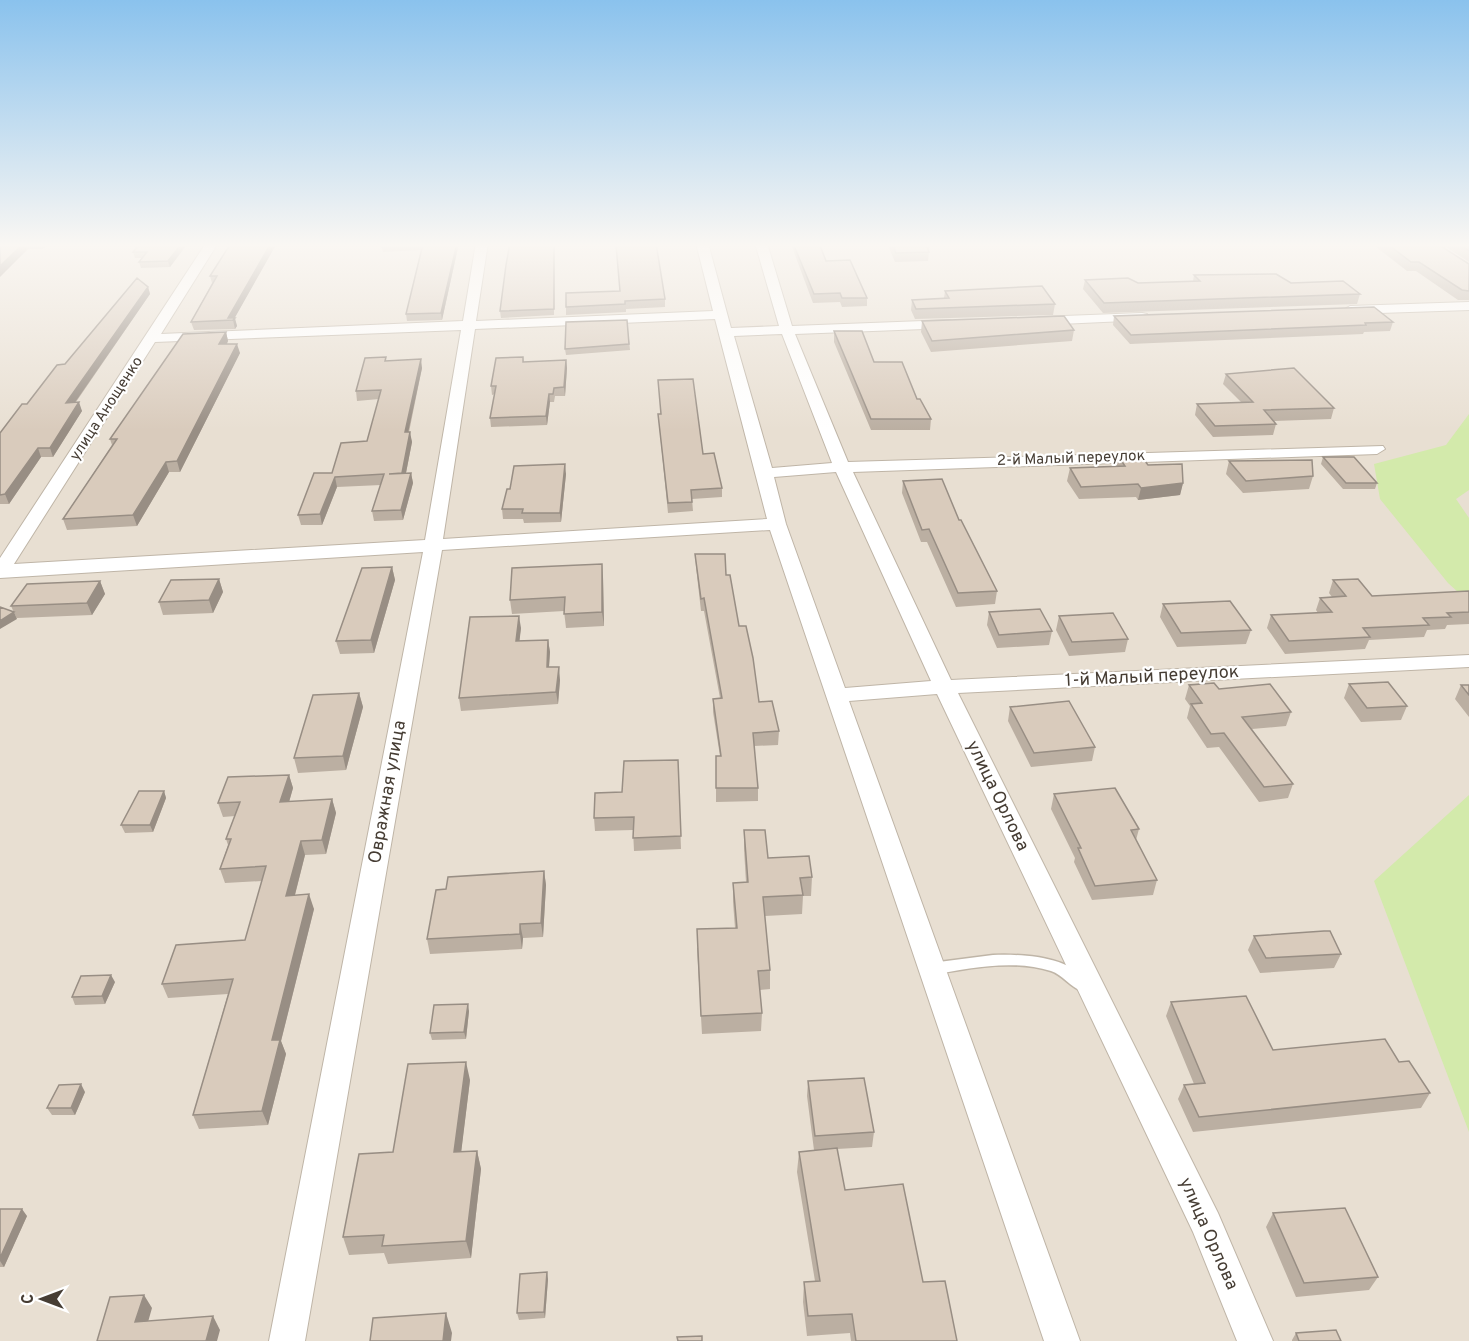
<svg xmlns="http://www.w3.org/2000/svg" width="1469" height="1341" font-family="Overpass,sans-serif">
<rect width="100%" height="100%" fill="#f3eee5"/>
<path fill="#e8dfd2" d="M0 243H1469V1341H0Z"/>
<path fill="#d3eaab" d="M1469 414V490L1456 499 1469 518V602L1448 583 1380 499 1374 464 1446 445Z
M1469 795V1132L1374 881Z"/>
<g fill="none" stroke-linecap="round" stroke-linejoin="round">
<g stroke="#bfb5a7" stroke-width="3">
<path id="service" d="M993 955C1022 954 1074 956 1089 985L1087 989 1082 991C1070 987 1063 975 1051 971 1012 959 970 968 931 975L926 973 924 969 926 965 931 963Z"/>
</g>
<g stroke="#bfb5a7" stroke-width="2">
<path id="minor" d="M206 243H218L161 334 463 321 476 243H488L476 321 713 311 696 243H708L731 328 779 326 755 243H767L792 326 950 320 957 324 950 328 795 334 848 462 1383 446 1385 449 1377 454 853 472 951 680 1469 655V667L958 693 1218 1213 1273 1341H1237L1193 1232 937 694 849 701 1080 1341H1044L770 530 442 550 305 1341H269L423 552 0 578V558ZM715 319 767 519 443 539 475 329ZM461 330 425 540 14 564 155 342ZM782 334 832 463 772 468 734 336ZM836 472 931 681 845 688 786 524 774 477Z
M1469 302V310L1350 314 1343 310 1350 306Z
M1142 313 1147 314V320L1038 325 1031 321 1038 317Z"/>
</g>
<use href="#service" fill="#fff" fill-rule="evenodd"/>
<use href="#minor" fill="#fff" fill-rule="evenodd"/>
</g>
<path fill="#bbafa2" d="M0 243H52L42 249H28Z
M141 243H188L170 267 141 268 139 262 142 258H135L133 252Z
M277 243 234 318 237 326 235 329 194 330 191 322 212 283 210 276Z
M382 243H459L442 320 407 321 406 314 421 250 383 252 381 245Z
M554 243V315L501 318 500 311Z
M791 243H819L826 261 867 298V306L842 307 840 302 813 303 795 255Z
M887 243H930L928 261 895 262Z
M1371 243H1436L1469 264V300H1458L1416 271H1407Z
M1440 243H1469V262Z
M1194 275 1291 283 1360 294 1357 304 1103 313 1083 289 1085 280 1138 283 1193 281Z
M148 287 150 294 76 402 82 411 53 457H41L9 504H0V433L65 364Z
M620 291 665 299V307L626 309V312L566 315V307Z
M945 291 1055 304 1053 315 915 319 911 310 912 300 944 298Z
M1114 316 1393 322 1390 331 1364 332 1363 334 1130 344 1113 325Z
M627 320 630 350 566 355 565 349Z
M922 321 1074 330 1072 341 931 352 921 332Z
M834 331 874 362 917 399 931 419 930 430H871L834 342Z
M226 332 228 341 227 344 240 353 180 472H169L137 526 67 530 63 519 112 445 110 439Z
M523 357 524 362 566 360 567 368 565 396H555L554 402H550L547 425 491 427 490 418 495 394 492 395 491 386Z
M387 361 422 368 409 432 412 442 406 473H411L413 483 403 520 374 521 372 511 381 485 337 487 322 525H301L298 515 332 473 367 441 379 399 357 401 356 391Z
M1226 374 1334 408 1331 419 1274 421 1276 424 1273 435 1213 437 1195 415 1197 404 1241 402 1223 384Z
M658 414 703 454 722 488V497L692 499 693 511 668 513Z
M1116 453 1148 465 1183 483 1180 495 1138 500 1136 497 1079 499 1067 481 1070 468 1114 467 1113 465Z
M1323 457 1377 483 1375 489H1343L1321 464Z
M1229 461 1313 476 1309 489 1243 493 1226 474Z
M566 474 561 522 524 523 523 519H503L502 509 510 489Z
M903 481 959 520 997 591 995 604 956 607 927 542H921L902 493Z
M695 554 726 575 759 702 779 731 778 745 754 746 758 788V801L716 802V756H720L713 712V699L720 698 704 611H701L696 567Z
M392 567 395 580 374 653 340 654 336 641Z
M603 577 604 626 566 628 564 611 512 614 510 600Z
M219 579 223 592 213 613 163 615 159 602Z
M1333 580 1372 596 1469 591V624L1447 625 1445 629 1427 630 1424 637 1369 640 1365 649 1285 654 1267 628 1271 615 1318 613 1316 610 1320 598 1332 597 1329 593Z
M100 581 105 594 92 615 17 618V619L11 606Z
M1163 604 1251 630 1246 644 1177 647 1160 617Z
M989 612 1052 631 1049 645 997 648 987 625Z
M1059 616 1128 639 1125 652 1069 656 1056 630Z
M521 628 519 641 548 640 550 652 549 667 560 680 558 704 461 711 459 698Z
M1349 684 1407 706 1401 720 1361 722 1344 698Z
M1189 685 1219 689 1291 712 1286 726 1252 729 1293 784 1288 798 1259 802 1219 747 1207 748 1187 718 1190 706 1185 699Z
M1461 685H1469V717L1455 699Z
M359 693 363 707 346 770 298 773 294 758Z
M1010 707 1095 747 1092 761 1031 767 1008 721Z
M678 760 681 849 634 851 633 830 595 831 594 818 622 792Z
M289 775 293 788 289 802 332 799 336 813 326 854 305 855 295 895 314 909 281 1041 286 1054 268 1125 199 1129 193 1115 228 994 168 998 162 984 245 940 262 881 225 883 220 869 228 845 226 839 235 816 223 817 218 803Z
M164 791 166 798 153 832 125 833 121 825Z
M1054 794 1139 829 1136 840 1157 880 1153 895 1092 900 1074 862 1075 858 1051 809Z
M744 830 768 858 812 877 811 896H803L802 914 765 916 770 970V989L760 990 762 1013 761 1031 702 1034 697 948 735 928 733 902V883L746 882 744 849Z
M544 871 546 885 543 937 523 938 522 949 430 954 427 939 446 889Z
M1254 936 1341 954 1334 968 1260 973 1248 950Z
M115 982 105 1004 75 1005 72 997Z
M1171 1002 1273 1050 1399 1062 1430 1093 1421 1108 1193 1132 1178 1099 1184 1085 1194 1084 1166 1016Z
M469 1011 466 1039 432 1040 430 1033Z
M470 1080 461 1152 477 1151 481 1169 471 1258 388 1264 384 1253 349 1255 343 1237 393 1152Z
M808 1081 874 1132 872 1147 837 1149 845 1190 923 1282 957 1341H851L850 1333 807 1336 803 1302 804 1282 815 1281 797 1172 799 1152 814 1150 807 1096Z
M85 1092 75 1115H52L47 1108Z
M0 1209 27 1216 4 1267H0Z
M1273 1213 1378 1277 1369 1290 1296 1297 1266 1227Z
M548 1279 545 1318 519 1320 517 1313Z
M1296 1333 1341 1341H1292V1340Z"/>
<path fill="#988e84" d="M24 243H26L28 249 0 277V266Z
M40 243H52L42 249Z
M182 243H188L170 267 168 261Z
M271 243H277L233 321 228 318Z
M457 243H459L442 320 441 313Z
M148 287 150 294 69 411 66 403Z
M235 318 237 326 235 329 233 320Z
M226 332 228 341 222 353 219 344Z
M237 344 240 353 180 472 177 461Z
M421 359 422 368 406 442 405 432Z
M566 360 567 368 565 396 564 387Z
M549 394 550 402 547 425 546 416Z
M79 402 82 411 53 457 50 448Z
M410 432 412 442 404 483 402 473Z
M38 448 41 457 9 504 5 494Z
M166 462 169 472 137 526 133 515Z
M565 464 566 474 561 522 560 513Z
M411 473 413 483 403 520 401 510Z
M335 477 337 487 322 525 320 514Z
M1183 483 1180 495 1138 500 1141 488Z
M602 564 603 577 604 626 602 612Z
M392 567 395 580 374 653 371 640Z
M219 579 223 592 213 613 209 600Z
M100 581 105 594 92 615 87 603Z
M14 612 17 619 0 629V621Z
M519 616 521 628 518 654 516 641Z
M548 640 550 652 548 680 547 667Z
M559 667 560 680 558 704 556 692Z
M359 693 363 707 346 770 343 756Z
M289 775 293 788 285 816 280 802Z
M164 791 166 798 153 832 150 825Z
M332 799 336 813 326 854 322 840Z
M301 841 305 855 291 910 286 896Z
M544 871 546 885 543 937 541 923Z
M309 894 314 909 281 1041 286 1054 268 1125 262 1111 272 1040Z
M520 924 523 938 522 949 520 934Z
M111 975 115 982 105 1004 102 996Z
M468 1004 469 1011 466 1039 464 1032Z
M466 1062 470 1080 459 1170 454 1152Z
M81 1084 85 1092 75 1115 71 1108Z
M477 1151 481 1169 471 1258 466 1241Z
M22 1209 27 1216 4 1267 0 1261V1258Z
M547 1272 548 1279 545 1318 544 1312Z
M144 1295 152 1308 144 1336 135 1322Z
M446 1313 452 1333 451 1341H443Z
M213 1316 220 1330 217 1341H206Z"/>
<path fill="#d9cbbc" stroke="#988e84" stroke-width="1.5" d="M0 243H24L0 266Z
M141 243H182L168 261 139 262 147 252H133Z
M231 243H271L228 318H235L233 320 191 322 217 276H210Z
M382 243H457L441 313 406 314 423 244 381 245Z
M510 243H554V309L500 311 506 265Z
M625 243H656L665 299 625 301V304L566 307V293L620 291 616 245Z
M793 243H819L826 261 850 260 867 298H842L840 293 814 294Z
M892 243H930L931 244H926L929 252 896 253Z
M1386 243H1436L1469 264V291L1462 290 1419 262H1411Z
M1457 243H1469V251Z
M1276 274 1291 283 1343 281 1360 294 1104 303 1085 280 1128 278 1138 283 1200 281 1194 275Z
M137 278 148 287 66 403 79 402 50 448H38L5 494 0 495V433L22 404H27L57 365 65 364Z
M1042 286 1055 304 916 309 912 300 949 298 945 291Z
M1374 307 1393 322 1365 323 1366 325 1131 335 1114 316Z
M1064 316 1074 330 932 341 922 321Z
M627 320 629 344 565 349 566 322Z
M834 331H862L874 362H902L917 399H920L931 419H871Z
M226 332 219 344H237L177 461 166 462 133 515 63 519 117 439H110L183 334Z
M386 357 385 361 421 359 405 432H410L402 473 389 474 411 473 401 510 372 511 384 474 335 477 320 514 298 515 314 473H332L341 443 367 441 381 390 356 391 365 358Z
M523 357V362L566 360 564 387 554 388 553 394H549L546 416 490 418 496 386H491L496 358Z
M1294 368 1334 408 1264 410 1276 424 1215 426 1197 404 1253 402 1226 374Z
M693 379 703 454 714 453 722 488 691 490 692 502 668 503 658 414H661L658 380Z
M1138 452 1148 465 1182 464 1183 483 1141 488 1138 484 1081 487 1070 468 1125 466 1116 453Z
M1323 457H1354L1377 483H1346Z
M1312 460 1313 476 1246 481 1229 461Z
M565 464 560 513H522L523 509H502L507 489H510L514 466Z
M942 479 959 520H961L997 591 958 593 929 529 922 530 903 481Z
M695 554H725L726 575H730L739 626H746L753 658 759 702 772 701 779 731 753 733 758 788H716V756H721L713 699 722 698 704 598 701 599Z
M602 564V612L564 614 565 597 510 600 512 568Z
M392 567 371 640 336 641 362 568Z
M219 579 209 600 159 602 171 580Z
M1358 579 1372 596 1469 591V612L1447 613 1451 617 1423 618 1429 625 1363 628 1370 637 1289 641 1271 615 1332 612 1320 598 1346 596 1333 580Z
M100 581 87 603 11 606 27 584Z
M1230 601 1251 630 1181 633 1163 604Z
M0 607 14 612 0 621Z
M1040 609 1052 631 999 635 989 612Z
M1113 613 1128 639 1072 642 1059 616Z
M519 616 516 641 548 640 547 667H559L556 692 459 698 470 617Z
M1388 682 1407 706 1367 708 1349 684Z
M1214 683 1219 689 1270 684 1291 712 1242 717 1293 784 1264 787 1224 733 1211 734 1191 704 1202 703 1189 685Z
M1461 685H1469V695Z
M359 693 343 756 294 758 313 695Z
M1069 701 1095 747 1034 753 1010 707Z
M678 760 681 836 633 838 634 817 594 818 595 793 622 792 624 761Z
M289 775 280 802 332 799 322 840 301 841 286 896 309 894 272 1040H280L262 1111 193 1115 233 979 162 984 176 945 245 940 266 866 220 869 231 839H226L240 802 218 803 228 777Z
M1115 788 1139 829 1131 830 1157 880 1095 886 1078 848H1081L1054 794Z
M139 791H164L150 825H121Z
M744 830H765L768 858 809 856 812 877 800 878 803 895 763 897 770 970 758 971 762 1013 701 1016 697 929 737 928 733 883 748 882Z
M544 871 541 923 520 924V934L427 939 436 890 446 889 448 877Z
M1324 931H1330L1341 954 1266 958 1254 936Z
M111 975 102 996 72 997 81 976Z
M1246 996 1273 1050 1385 1039 1399 1062 1409 1061 1430 1093 1199 1117 1184 1085 1205 1083 1171 1002Z
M468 1004 464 1032 430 1033 434 1005Z
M466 1062 454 1152 477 1151 466 1241 382 1246 384 1235 343 1237 359 1154 393 1152 408 1064Z
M864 1078 874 1132 815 1136 808 1081Z
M81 1084 71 1108H47L59 1085Z
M837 1148 845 1190 903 1184 923 1282 945 1281 957 1341H856L852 1314 808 1316 804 1282 820 1281 799 1152Z
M1345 1208 1378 1277 1304 1283 1273 1213Z
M0 1209H22L0 1258Z
M547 1272 544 1312 517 1313 520 1274Z
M144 1295 135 1322 213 1316 206 1341H97L110 1297Z
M446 1313 443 1341H370L373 1318Z
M1336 1330 1341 1341H1299L1296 1333Z
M702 1336V1341H678L677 1337Z"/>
<linearGradient id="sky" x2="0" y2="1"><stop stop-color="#8ac2ed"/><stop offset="0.57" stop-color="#faf7f3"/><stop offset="1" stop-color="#faf7f3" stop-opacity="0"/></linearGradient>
<rect width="1469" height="430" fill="url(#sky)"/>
<g text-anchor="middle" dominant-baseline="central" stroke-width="4.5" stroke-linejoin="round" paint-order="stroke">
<g font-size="15" fill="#463d34" stroke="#fff">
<text transform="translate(107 409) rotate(-57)">улица Анощенко</text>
<text transform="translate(1071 459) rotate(-2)">2-й Малый переулок</text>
</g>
<g font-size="18" fill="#463d34" stroke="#fff">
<text transform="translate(1152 677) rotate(-3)">1-й Малый переулок</text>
<text transform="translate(388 792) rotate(-80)">Овражная улица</text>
<text transform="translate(997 796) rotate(64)">улица Орлова</text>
<text transform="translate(1208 1234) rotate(66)">улица Орлова</text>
</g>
</g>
<g transform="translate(42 1299) rotate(270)" stroke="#ffffff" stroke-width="4.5" paint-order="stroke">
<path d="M0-4.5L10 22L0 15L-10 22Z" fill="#463d34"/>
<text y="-9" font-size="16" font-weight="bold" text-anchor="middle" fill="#463d34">С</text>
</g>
</svg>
